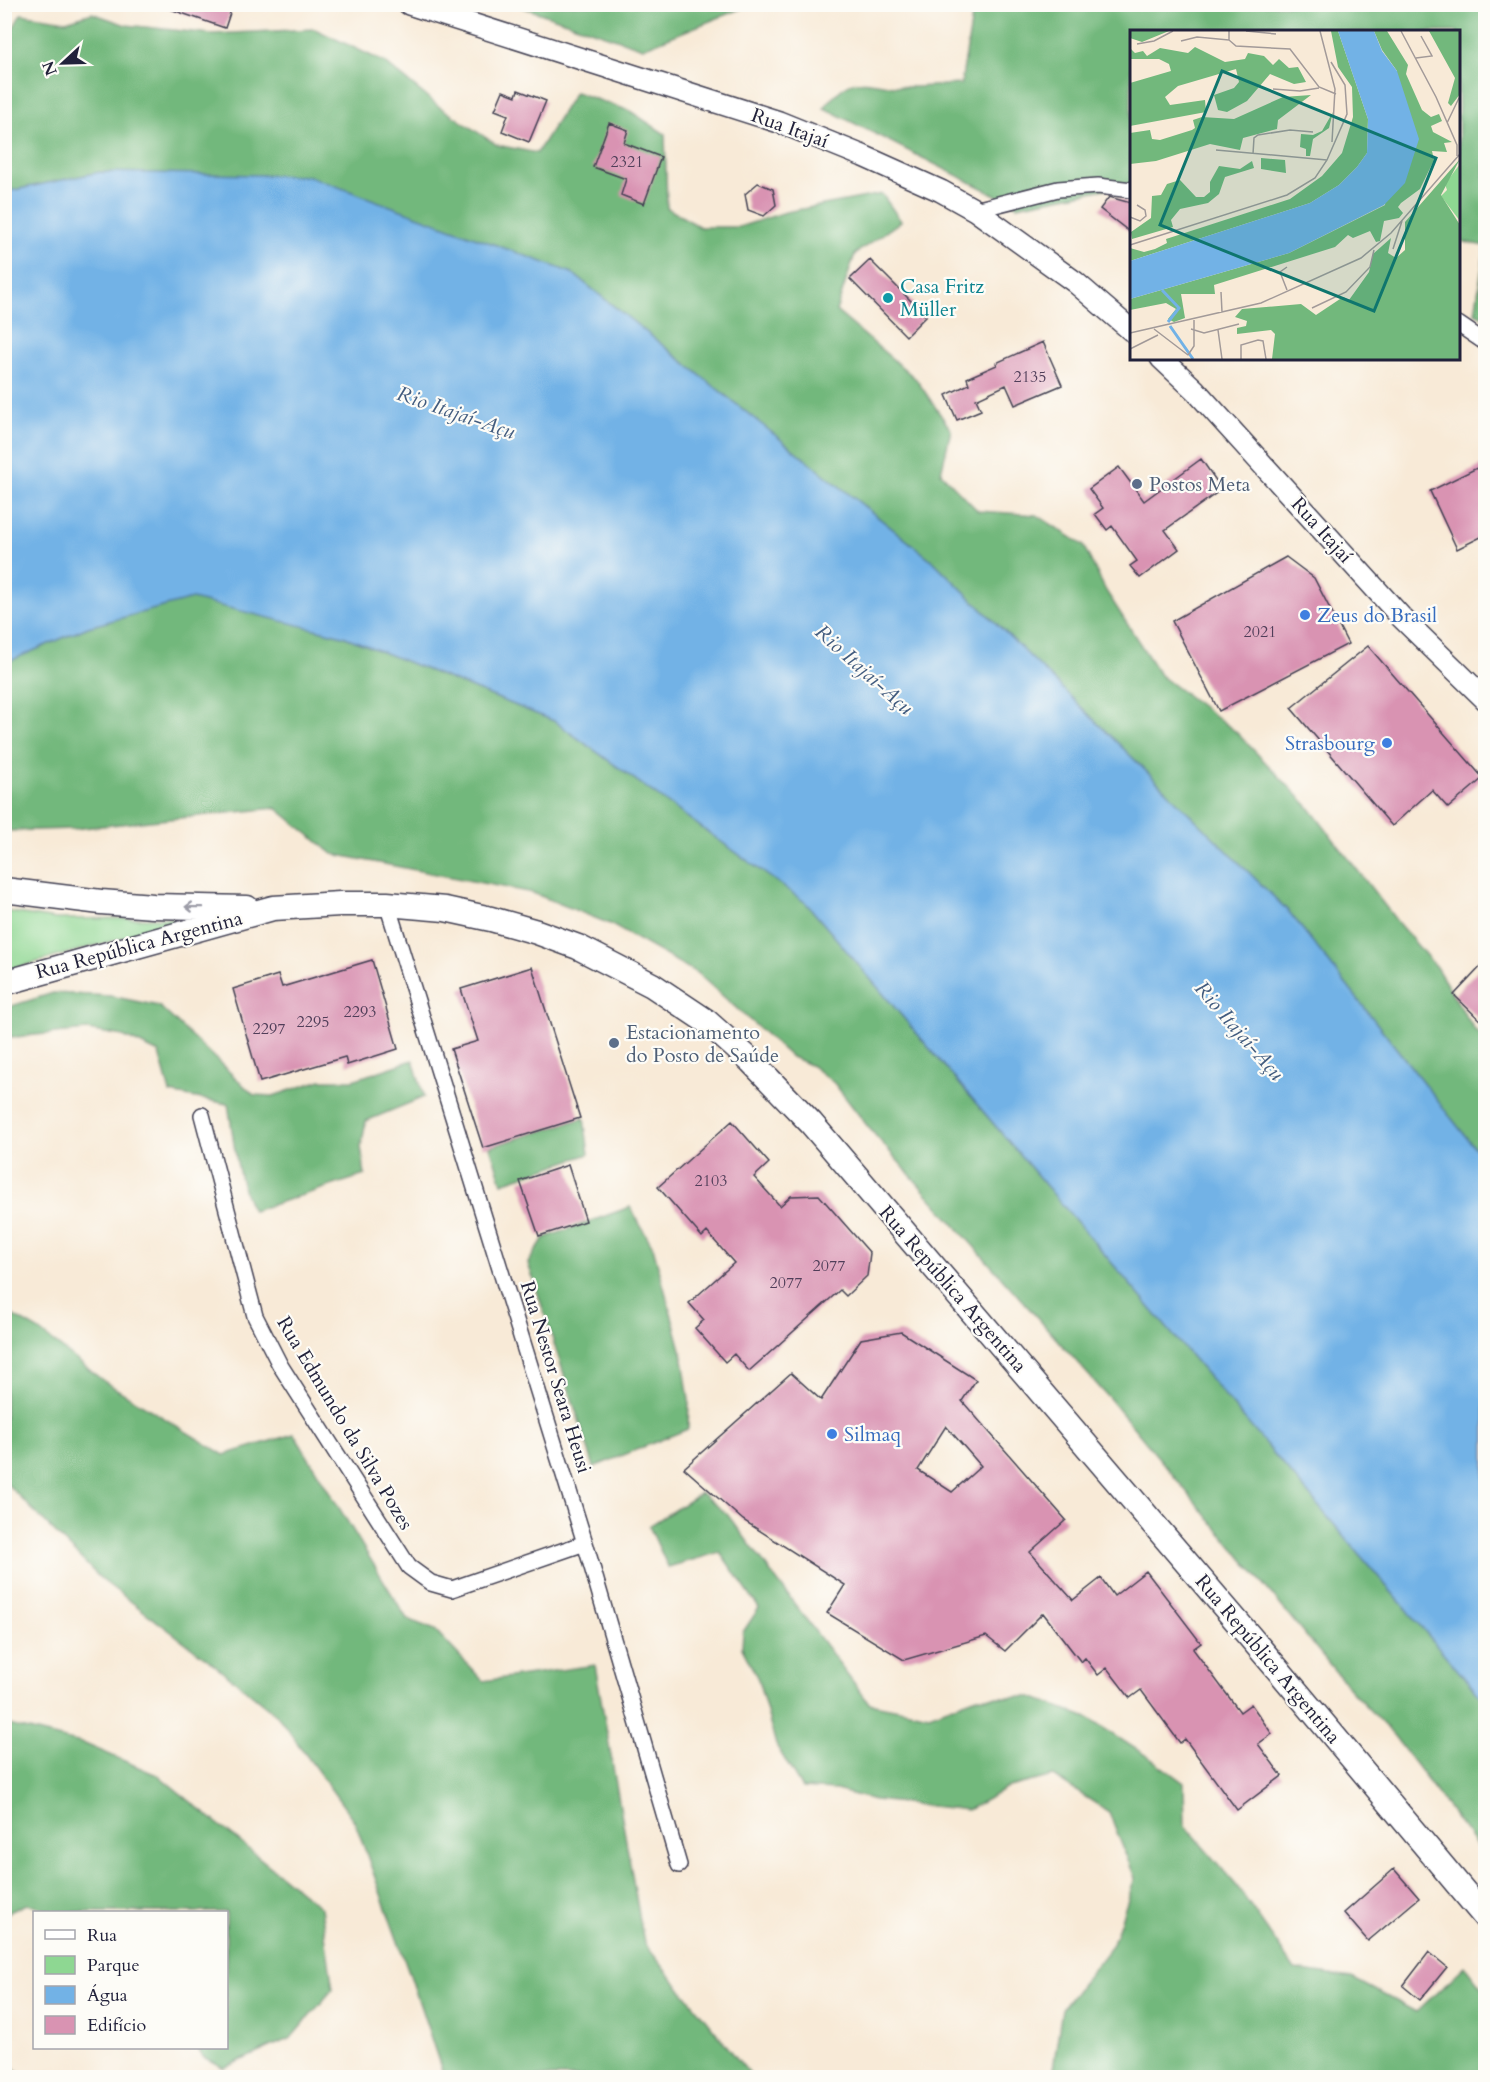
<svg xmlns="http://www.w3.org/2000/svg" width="1490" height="2082" font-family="Cardo,serif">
<rect width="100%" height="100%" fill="#fdfcf7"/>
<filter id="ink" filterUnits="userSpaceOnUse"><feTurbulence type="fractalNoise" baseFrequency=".0167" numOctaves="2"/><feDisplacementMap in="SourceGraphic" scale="12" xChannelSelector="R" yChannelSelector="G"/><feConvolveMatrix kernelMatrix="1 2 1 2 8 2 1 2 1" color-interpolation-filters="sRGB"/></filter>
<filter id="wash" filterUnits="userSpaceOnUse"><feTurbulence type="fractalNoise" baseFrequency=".008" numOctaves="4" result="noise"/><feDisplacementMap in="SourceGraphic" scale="24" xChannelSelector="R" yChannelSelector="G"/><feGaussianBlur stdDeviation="1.35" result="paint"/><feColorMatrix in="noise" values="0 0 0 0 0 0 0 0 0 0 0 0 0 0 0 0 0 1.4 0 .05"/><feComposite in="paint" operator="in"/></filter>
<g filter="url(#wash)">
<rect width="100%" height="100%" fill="#f8ead7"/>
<path fill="#8ed792" stroke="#587c66" stroke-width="1.5" d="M4 911 56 919 177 918 180 920 176 923 5 971Z"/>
<path fill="#72b87c" stroke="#4a6d5c" stroke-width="1.5" d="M516 5H750L643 48Z
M974 5H1485V246L1459 241 1458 32H1132L1131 184 1017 206 824 108C856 66 866 86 908 87 926 87 943 85 961 84Z
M92 13 126 25 212 34 315 29 384 62 437 105 497 145 537 153 575 92 630 111 665 134 667 208 700 227H739L786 212 882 194 901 221 855 254 836 311 916 379 951 430 941 473 978 511 1037 515 1083 545 1106 591 1160 675 1235 731 1308 806 1399 924 1436 967 1474 1029 1485 1039V1161L1289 912 934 562 572 273 100 172 5 192V42L21 14 66 21Z
M1485 248 1486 318H1485L1475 313Z
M192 598 343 636 554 721 806 903 1485 1702V1857L1394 1736 1350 1689 1110 1399 912 1177 869 1128 834 1083 812 1066 790 1056 697 973 610 924 533 893 333 854 276 808 73 829 5 831 4 663 88 627Z
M53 993 111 996 159 1006 254 1095 273 1096 321 1080H353L413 1060 424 1097 366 1121 361 1147 365 1175 253 1211C236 1180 234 1139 228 1104L170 1093 159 1053 123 1036 87 1030 15 1037 5 1036V1008Z
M584 1118 589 1154 502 1183 490 1147Z
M630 1207 653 1247 682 1353 689 1400 688 1429 594 1467 528 1263 544 1238Z
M5 1311 38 1330 105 1382 224 1455 294 1434 407 1619 435 1630 483 1681 595 1665 644 1943 752 2077H444L410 1975 355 1822 277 1715 215 1665 101 1579 5 1482Z
M701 1493 727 1514 869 1703 929 1715 977 1697H1032L1088 1718 1150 1758 1184 1783 1185 1826 1236 1885 1295 1970 1352 1978 1416 2012 1465 1966 1485 1992V2077H1057L1053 2069 1062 2009 1113 1944 1135 1878 1109 1812 1053 1776 1009 1787 968 1810 875 1800 836 1790 802 1788 776 1745 758 1679 742 1648 743 1632 759 1608 720 1552 668 1567 649 1526Z
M5 1724 85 1744 159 1776 321 1908 333 1989 291 2038 224 2068 203 2057 197 2048H226V1912H54L27 1904 5 1914Z
M5 2058 22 2077H5Z"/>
<path fill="#72b2e6" stroke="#4a6a90" stroke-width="1.5" d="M100 172 309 176 572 273 934 562 1289 912 1485 1161V1702L806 903 554 721 343 636 192 599 88 627 5 663V192Z"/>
<g id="blocks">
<path fill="#d993b2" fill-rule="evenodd" d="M164 4H233L225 28 164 7Z
M518 90 546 101 529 142 502 131 508 115 495 110 503 91 516 96Z
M609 123 628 130 624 143 661 157 644 204 621 195 626 179 593 167Z
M758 183 773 189 776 205 764 216 748 210 745 194Z
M1109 197 1131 203V233L1100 209Z
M870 260 926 316 906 336 850 279Z
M1043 342 1062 385 1015 405 1006 385 976 399 981 410 957 420 946 395 969 384 967 378 997 365 996 363Z
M1201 459 1222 489 1165 530 1179 549 1140 578 1130 566 1137 561 1112 526 1107 530 1095 514 1103 508 1089 489 1119 467 1144 501Z
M1485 464V535L1457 549 1430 491Z
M1286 557 1314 578 1348 644 1219 711 1172 621Z
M1368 646 1483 778 1448 808 1432 790 1392 826 1291 708Z
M372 960 398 1049 347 1065 345 1057 260 1082 233 989 278 975 282 987Z
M1485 962V1025L1454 995Z
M532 967 580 1118 483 1148 451 1049 478 1041 461 989Z
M732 1121 769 1163 754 1177 780 1206 791 1196 819 1195 870 1253 867 1276 846 1296 840 1290 749 1371 734 1354 725 1362 695 1328 704 1320 689 1303 734 1263 707 1232 702 1237 658 1187Z
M568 1165 586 1221 539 1236 520 1181Z
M901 1332 976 1380 962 1401 1066 1520 1030 1552 1073 1600 1101 1578 1114 1596 1146 1571 1201 1643 1193 1649 1240 1712 1251 1704 1272 1734 1258 1744 1282 1776 1237 1810 1185 1739 1180 1743 1141 1690 1130 1698 1107 1668 1098 1675 1085 1658 1081 1662 1043 1613 1005 1651 986 1636 904 1660 827 1613 845 1585 743 1520 684 1468 791 1373 821 1400 861 1339ZM946 1426 981 1466 952 1492 918 1470Z
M1394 1869 1419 1898 1368 1941 1344 1913Z
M1429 1952 1447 1967 1420 2000 1403 1986Z"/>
</g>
</g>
<g filter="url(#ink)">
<use href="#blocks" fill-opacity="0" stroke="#424052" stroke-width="1.5"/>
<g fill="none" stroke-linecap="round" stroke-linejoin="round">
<g stroke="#424052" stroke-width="18">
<path id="street" d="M975 210 1058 189 1098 186 1132 190
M1458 324 1486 343
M387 904 585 1543 679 1865
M202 1115 255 1316 280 1365 409 1567 431 1583 452 1589 585 1543"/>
</g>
<g stroke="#424052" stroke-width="24">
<path id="secondary" d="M409 4 779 122 863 156 941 191 975 210 1075 282 1132 331
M1161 358 1195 390 1402 618 1486 700"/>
</g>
<g stroke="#424052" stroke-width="27">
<path id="primary" d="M4 890 101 902 153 906 247 908
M4 983 273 908 340 904H387L445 909 491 919 537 932 578 947 652 985 706 1021 751 1061 811 1123 1280 1672 1486 1918"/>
</g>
<use href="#street" stroke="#fff" stroke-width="15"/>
<use href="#secondary" stroke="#fff" stroke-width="21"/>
<use href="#primary" stroke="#fff" stroke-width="24"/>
</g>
<defs><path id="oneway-shaft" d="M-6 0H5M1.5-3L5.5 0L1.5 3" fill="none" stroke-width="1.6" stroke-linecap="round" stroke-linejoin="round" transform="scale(1.5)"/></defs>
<use stroke="#9c9ca7" href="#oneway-shaft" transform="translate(194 907) rotate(-179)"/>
</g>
<circle fill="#0f9aa8" stroke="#fdfcf7" stroke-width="2" cx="888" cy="298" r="6"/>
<g fill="#5c6f8a" stroke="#fdfcf7" stroke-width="2">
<circle cx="1137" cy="484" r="6"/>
<circle cx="614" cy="1043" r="6"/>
</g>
<g fill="#3f7fe0" stroke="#fdfcf7" stroke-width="2">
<circle cx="1305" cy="615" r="6"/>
<circle cx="1387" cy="743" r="6"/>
<circle cx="832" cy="1434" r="6"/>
</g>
<g text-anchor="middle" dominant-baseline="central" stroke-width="4.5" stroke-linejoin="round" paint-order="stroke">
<g font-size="16" fill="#503e59">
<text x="627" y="162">2321</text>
<text x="1030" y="377">2135</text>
<text x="1260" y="632">2021</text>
<text x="360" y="1012">2293</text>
<text x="313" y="1022">2295</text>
<text x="269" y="1029">2297</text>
<text x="711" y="1181">2103</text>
<text x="829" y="1266">2077</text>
<text x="786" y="1283">2077</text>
</g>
<g font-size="20" fill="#22223b" stroke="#fdfcf7">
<text transform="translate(790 128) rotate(20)">Rua Itajaí</text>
<text transform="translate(1322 530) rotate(48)">Rua Itajaí</text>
<text transform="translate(139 945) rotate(-15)">Rua República Argentina</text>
<text transform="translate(953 1289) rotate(49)">Rua República Argentina</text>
<text transform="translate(556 1377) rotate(73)">Rua Nestor Seara Heusi</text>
<text transform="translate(345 1423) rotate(59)">Rua Edmundo da Silva Pozes</text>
<text transform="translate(1268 1659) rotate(50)">Rua República Argentina</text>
</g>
<g font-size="20" fill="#0d838f" stroke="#fdfcf7" text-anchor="start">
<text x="900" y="286">Casa Fritz<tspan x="900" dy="23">Müller</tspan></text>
</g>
<g font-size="20" fill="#4e5e75" stroke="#fdfcf7" text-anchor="start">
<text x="1149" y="484">Postos Meta</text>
<text x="626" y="1032">Estacionamento<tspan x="626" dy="23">do Posto de Saúde</tspan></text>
</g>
<g font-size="20" fill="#366cbe" stroke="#fdfcf7" text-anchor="start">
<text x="1317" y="615">Zeus do Brasil</text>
<text x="1375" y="743" text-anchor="end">Strasbourg</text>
<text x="844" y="1434">Silmaq</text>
</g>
<g font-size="21" font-style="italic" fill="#425c7f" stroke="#fdfcf7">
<text transform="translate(456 413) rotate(19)">Rio Itajaí-Açu</text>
<text transform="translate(864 670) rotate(42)">Rio Itajaí-Açu</text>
<text transform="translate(1239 1031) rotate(49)">Rio Itajaí-Açu</text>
</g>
</g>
<g transform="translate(1130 30)">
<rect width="330" height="330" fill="#f8ead7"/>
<path d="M330 134V191L311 166 317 160 315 154Z" fill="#8ed792"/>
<path d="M1 1H39L12 12 0 8ZM201 1H208L238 89 237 123 227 137 209 155 180 173 0 231V218L14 222 25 219 37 213 36 209 160 169 192 146 212 123 223 87 222 57 208 37ZM244 1H257L278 35 276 44 292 80 301 87 309 84 312 91 301 96 303 102 322 112 314 113 317 122 302 121 304 130 290 159 271 173 268 177 273 183 269 188 254 191 250 211 246 212 240 201 223 208 218 205 205 217 84 255 85 264H51L55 288 44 292 38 289 46 279 36 273 0 280V269L159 223 255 175 267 41 252 20ZM299 1H330V64L321 76 318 73 325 48ZM65 17 95 32 115 29 118 23 134 26 143 35 149 29 159 38 168 37 176 52 164 54 140 44 117 71 97 82 88 80 84 65 104 58 109 52 106 39 48 56 35 67 40 75 75 70 76 82 0 96V53L41 41 39 34 29 29H0V18L5 23 13 21 17 26 30 18 58 23ZM181 65 148 90 147 99 113 108 110 120 80 114 26 131 0 134V103L20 100 22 109 30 110 62 100 65 98 63 90 72 87 104 89 153 67ZM203 82 199 98 183 109 180 126H176V119L170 117 171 104 183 105 192 101ZM131 128 155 130 156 143 131 139ZM330 129 311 165 330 195V329H142L145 304 141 300 107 304V298L116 296 117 291 105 287 112 279 171 274 186 285 213 267 219 270 239 242 243 224 261 208 258 223 266 228 275 220V192ZM122 131 124 138 95 147 89 164 78 173 50 179 41 190 43 197 2 209 1 202 21 188 22 166 31 165 37 154 50 150 66 167H74L80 162V152L89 136 110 139Z" fill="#72b87c"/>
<path d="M208 1H244L252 21 267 41 289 109 275 153 254 175 159 223 0 269V231L180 173 209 155 227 137 237 123 238 89Z" fill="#72b2e6"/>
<path fill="none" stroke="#72b2e6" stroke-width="3" d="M32 260 49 278 38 292M40 296 63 329"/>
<path fill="none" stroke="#a29a99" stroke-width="1.5" d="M99 1V10L106 16 160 19 189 57 206 64M116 1 146 4M190 1 205 59 202 112M271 1 306 67 327 115V126M51 11 67 7 99 10M7 14 24 11 43 1M286 28 302 26 291 6M143 59 170 61 189 58M317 93 329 68M86 120 197 130M123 124 124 108 128 105 160 100 183 102M0 187 10 191 16 186 15 180 7 175M0 215 157 165 185 148 197 130 217 84 215 55 201 32M263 219 272 191M157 260 150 242 157 237M91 262 92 282M182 278 216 262 240 237 244 220M24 299 58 325M61 299 74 303 109 294M88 300 92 329M0 303 131 273 231 228 261 203 330 124M0 319 28 305M58 325 64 316V290M111 329V315L128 310 133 311 136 329"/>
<path fill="#0f766e" fill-opacity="0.15" stroke="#0f766e" stroke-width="3" d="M92 41 306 128 244 281 30 195Z"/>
<rect width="330" height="330" fill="none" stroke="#22223b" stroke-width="3"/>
</g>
<rect width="1490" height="2082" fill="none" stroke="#fdfcf7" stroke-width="24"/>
<rect x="33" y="1911" width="195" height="138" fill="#fdfcf7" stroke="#a5a5ac" stroke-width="1.5"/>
<rect x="45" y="1930" width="30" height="9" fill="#ffffff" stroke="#a5a5ac" stroke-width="1.5"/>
<text x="87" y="1941" font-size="18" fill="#22223b">Rua</text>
<rect x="45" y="1956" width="30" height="18" fill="#8ed792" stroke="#a5a5ac" stroke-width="1.5"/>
<text x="87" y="1971" font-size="18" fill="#22223b">Parque</text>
<rect x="45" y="1986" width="30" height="18" fill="#72b2e6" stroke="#a5a5ac" stroke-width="1.5"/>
<text x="87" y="2001" font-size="18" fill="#22223b">Água</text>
<rect x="45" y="2016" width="30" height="18" fill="#d993b2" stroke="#a5a5ac" stroke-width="1.5"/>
<text x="87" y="2031" font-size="18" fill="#22223b">Edifício</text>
<g transform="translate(63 63) rotate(248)" stroke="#fdfcf7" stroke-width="4.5" paint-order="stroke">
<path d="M0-4.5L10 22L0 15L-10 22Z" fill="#22223b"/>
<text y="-9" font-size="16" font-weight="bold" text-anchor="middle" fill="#22223b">N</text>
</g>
</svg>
